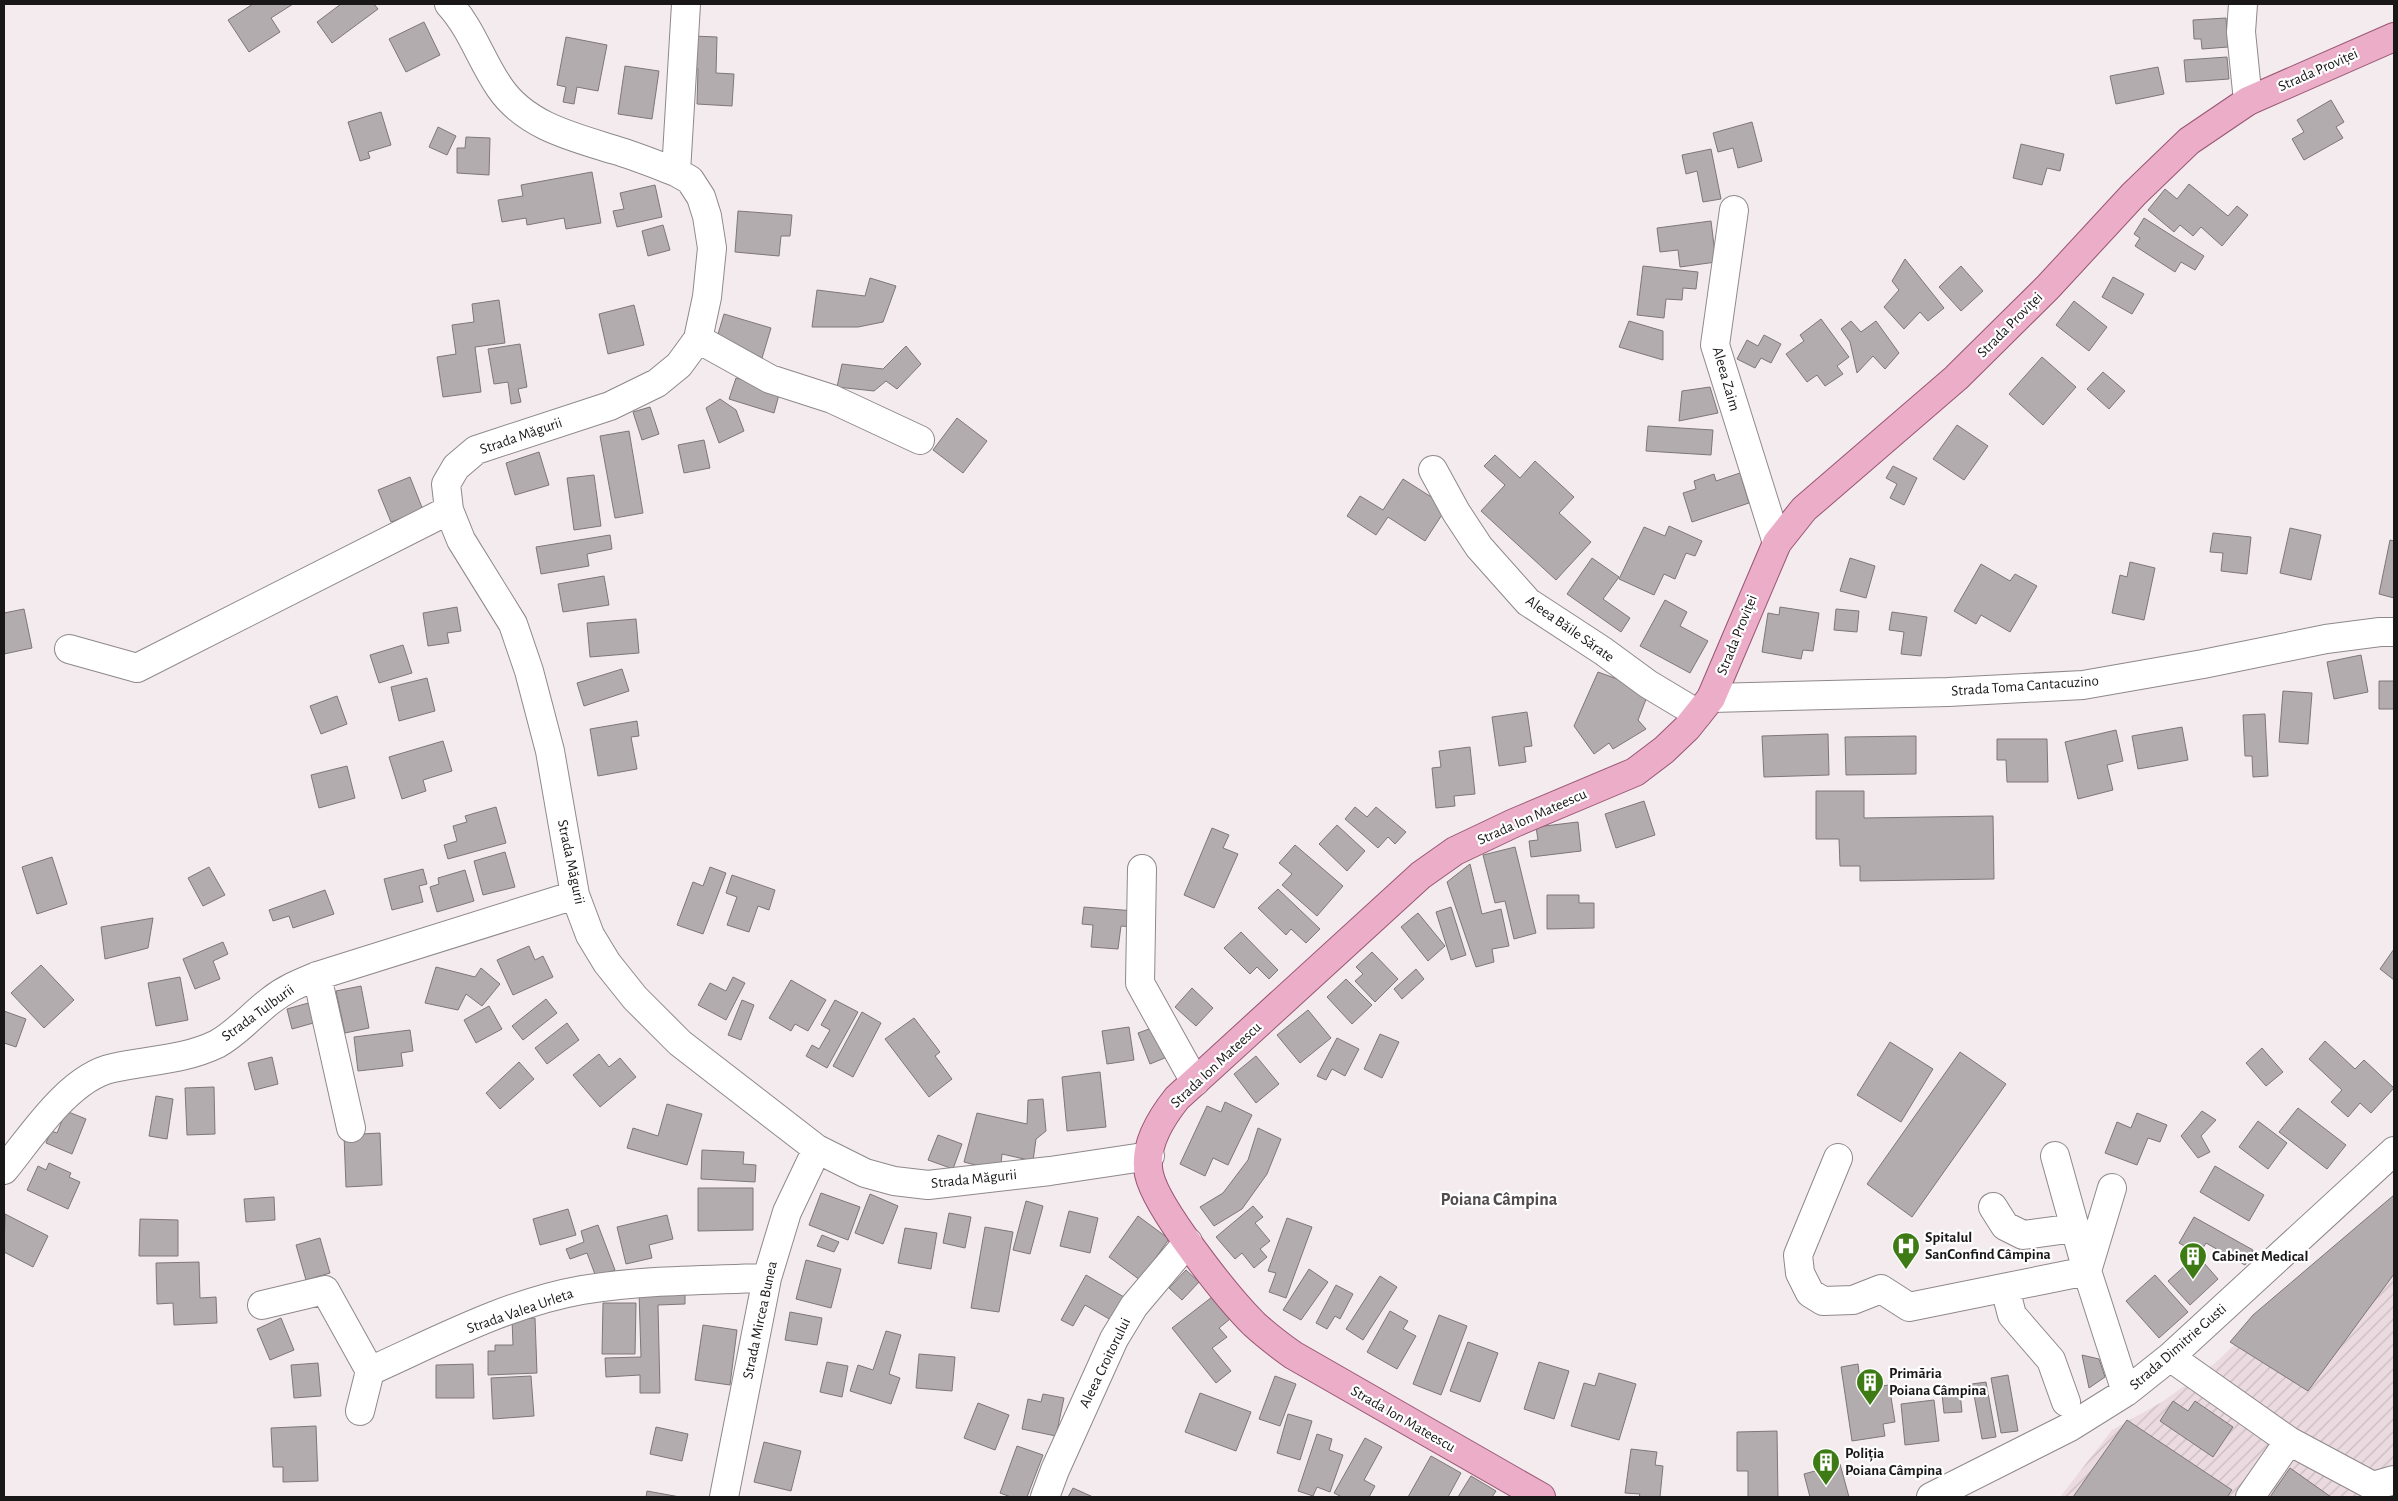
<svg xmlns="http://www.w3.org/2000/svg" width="2398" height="1501" font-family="'Alegreya Sans',sans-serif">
<defs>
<pattern id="industrial-furrows" width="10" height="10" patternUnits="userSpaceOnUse" patternTransform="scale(1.25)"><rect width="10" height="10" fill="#ebdbe0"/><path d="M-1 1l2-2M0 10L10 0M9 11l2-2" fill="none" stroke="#c9bbbf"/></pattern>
</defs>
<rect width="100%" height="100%" fill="#f3ebed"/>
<path fill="url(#industrial-furrows)" d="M2394 1195V1497H2060L2112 1430 2162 1402 2214 1364Z"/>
<path fill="#b3acae" stroke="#7e7779" d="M253 4H293L271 18 280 32 249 52 228 20Z
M341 4H374L378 9 332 43 317 22Z
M2226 18 2228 47 2202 49 2201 39H2194L2193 20Z
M424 22 440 55 406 72 389 39Z
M693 36 717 37 716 73 734 74 732 106 697 104 698 69H691Z
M566 37 607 45 598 91 577 87 574 104 563 102 566 87 557 85Z
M2227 57 2229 79 2186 82 2184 60Z
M625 66 659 71 652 119 618 114Z
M2158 67 2164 94 2116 104 2110 76Z
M2331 100 2344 122 2336 127 2343 138 2304 160 2292 139 2304 132 2297 120Z
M381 112 391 145 368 152 370 158 360 161 348 122Z
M1752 122 1762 161 1738 168 1733 148 1718 152 1713 133Z
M438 127 456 136 447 155 429 147Z
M466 137 490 138 489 175 457 173V148H465Z
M2021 144 2064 154 2060 171 2047 168 2042 185 2013 178Z
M1711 149 1721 199 1703 202 1697 171 1686 174 1682 155Z
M592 172 601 223 566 229 564 218 527 225 526 218 502 222 498 200 523 196 521 185Z
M2189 184 2228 216 2237 206 2248 215 2222 246 2201 227 2193 236 2180 225 2174 232 2148 210 2165 189 2177 199Z
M655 185 662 217 617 227 613 211 624 209 620 193Z
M738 211 792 215 790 236H781L779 256 735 252Z
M2144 218 2204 256 2195 270 2181 262 2175 272 2135 246 2140 238 2134 234Z
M1711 221 1716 262 1680 267 1678 250 1660 252 1657 228Z
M663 225 670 250 648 256 642 231Z
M1905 259 1944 308 1928 321 1920 312 1904 329 1884 307 1899 290 1892 281Z
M1643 266 1698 272 1696 289 1683 288 1682 300 1666 299 1664 318 1637 315Z
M1961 266 1983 291 1961 311 1939 287Z
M2113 277 2144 294 2132 314 2102 297Z
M870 278 896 286 883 322 858 327H812L817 290 865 296Z
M499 300 505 343 475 347 481 392 443 397 437 357 456 354 452 325 474 322 472 304Z
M2074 301 2107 327 2089 351 2056 325Z
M634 305 644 345 608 354 599 314Z
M724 314 771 328 762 358 715 344Z
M1821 319 1849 357 1837 366 1843 374 1825 386 1817 375 1807 382 1786 354 1804 341 1800 335Z
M1629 321 1663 331V360L1619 347Z
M1851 321 1861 332 1876 321 1899 353 1885 369 1873 356 1857 373 1850 342 1841 329Z
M1764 335 1781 344 1771 363 1761 358 1755 368 1737 359 1747 340 1758 346Z
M520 344 527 387 518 389 521 402 511 404 508 382 494 384 488 349Z
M906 346 921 364 897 389 886 381 874 391 837 387 842 364 883 369Z
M2042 357 2076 387 2043 425 2009 394Z
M2103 372 2125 391 2109 409 2087 389Z
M736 378 780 391 774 413 729 399Z
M1710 387 1718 413 1679 421 1682 391Z
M720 399 736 410 744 431 719 443 706 408Z
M650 407 659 434 642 440 633 412Z
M957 418 987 441 963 473 933 450Z
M1957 425 1988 446 1964 480 1933 459Z
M1648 426 1713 430 1711 455 1646 451Z
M629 431 643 513 615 518 600 436Z
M704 440 710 468 684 473 678 445Z
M539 452 549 485 515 495 506 463Z
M1495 455 1520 478 1535 461 1574 497 1559 513 1591 542 1556 580 1481 511 1505 485 1484 466Z
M1893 466 1917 478 1904 505 1890 498 1897 484 1886 478Z
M1740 473 1749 503 1692 522 1683 493 1696 489 1694 481 1714 474 1716 481Z
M594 475 601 526 574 530 567 478Z
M410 477 423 510 391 522 378 490Z
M1403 479 1447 507 1425 541 1388 517 1376 535 1347 516 1360 496 1383 510Z
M1669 526 1702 541 1695 556 1686 553 1675 579 1664 574 1654 595 1619 579 1644 527 1665 536Z
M2290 528 2321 535 2311 580 2280 573Z
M2213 533 2251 537 2247 574 2221 571 2223 553 2210 552Z
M610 535 612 549 587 554 589 566 541 574 536 547Z
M2390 540 2394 541V598L2379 594Z
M1592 558 1619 577 1603 599 1630 618 1621 632 1567 594Z
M1850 558 1875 566 1866 598 1840 591Z
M2130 562 2155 568 2144 620 2112 613 2120 575 2127 577Z
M1981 564 2010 581 2015 574 2037 586 2010 632 1981 615 1976 624 1954 611Z
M604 576 609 605 563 612 558 584Z
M1665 600 1687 612 1680 626 1708 641 1690 673 1640 646Z
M457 607 461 631 447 633 449 643 428 646 423 613Z
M1780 607 1819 613 1813 651 1803 650 1801 659 1762 652 1768 613 1779 615Z
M24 609 32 648 4 654V613Z
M1836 609 1859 611 1857 632 1834 630Z
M1892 612 1927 617 1921 656 1901 654 1904 632 1889 630Z
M636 619 639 653 590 657 587 623Z
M403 645 412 673 379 683 370 655Z
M2361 655 2368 692 2334 699 2327 662Z
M622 669 629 691 584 706 577 683Z
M1598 672 1620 680 1648 694 1638 720 1646 729 1613 749 1609 743 1594 754 1574 726Z
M427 678 435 711 399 721 391 687Z
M2379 681H2394V709H2379Z
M2283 691 2312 693 2308 744 2279 742Z
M337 696 347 724 321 734 310 706Z
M1527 712 1532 746 1524 747 1526 762 1499 766 1492 717Z
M2265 714 2268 776 2253 777 2252 756H2245L2243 715Z
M637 721 639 736 631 737 637 769 598 776 590 729Z
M2182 727 2188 760 2138 769 2132 736Z
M2116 730 2123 761 2107 765 2113 790 2078 799 2065 742Z
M1828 734 1829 775 1764 777 1762 736Z
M1916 736V774L1846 775 1845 737Z
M1997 739H2047L2048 782H2007L2006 760H1997Z
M443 741 452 771 423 780 426 791 402 799 389 757Z
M1470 747 1475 794 1454 796 1455 806 1436 808 1432 768 1441 767 1439 751Z
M347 766 355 798 319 808 311 775Z
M1816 791H1864V818L1993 816 1994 879 1860 881V866H1840L1839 839H1816Z
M1644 801 1655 835 1616 848 1605 814Z
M496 807 506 843 448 859 444 845 457 841 453 826 467 822 465 816Z
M1355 807 1367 817 1376 807 1406 832 1395 844 1388 837 1378 848 1345 819Z
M1578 822 1581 851 1531 857 1529 841 1538 840 1536 827Z
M1337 825 1365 851 1347 871 1319 844Z
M1212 828 1229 835 1223 848 1238 854 1214 908 1184 895Z
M1295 845 1343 886 1317 916 1282 885 1292 874 1279 863Z
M1515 847 1536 933 1514 939 1505 901 1495 903 1483 855Z
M505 852 515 887 483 895 474 861Z
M52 857 67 904 37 914 22 867Z
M1470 864 1482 914 1501 909 1509 946 1492 949 1494 962 1476 967 1447 882Z
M209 867 225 895 203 906 188 878Z
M710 867 726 873 703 934 677 925 693 882 703 886Z
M423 869 427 884 419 886 423 902 392 910 384 879Z
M465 870 474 901 437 912 430 887 439 884 438 878Z
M732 875 775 890 769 910 758 906 749 932 727 925 737 897 726 893Z
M1278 889 1320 929 1306 943 1291 929 1286 935 1258 908Z
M325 890 334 914 293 928 289 916 273 921 269 910Z
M1547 895H1579V903H1594V928L1547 929Z
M1084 907 1135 911 1133 927 1121 926 1118 949 1091 947 1093 925 1082 924Z
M1451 907 1466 955 1451 960 1436 912Z
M1418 913 1445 946 1428 961 1401 927Z
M153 918 148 948 105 959 101 927Z
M1241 932 1278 970 1269 979 1257 967 1250 974 1224 948Z
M223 942 228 954 213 961 220 979 195 989 183 959Z
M529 946 535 960 543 956 553 977 513 995 497 960Z
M2394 949V980L2380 969Z
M1372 952 1398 979 1375 1002 1355 981 1363 974 1356 967Z
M41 965 74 1000 44 1028 11 993Z
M436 967 475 977 481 968 500 984 482 1006 466 994 458 1010 425 1003Z
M1416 969 1424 979 1402 999 1394 989Z
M180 977 188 1020 156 1026 148 983Z
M733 977 745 983 726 1020 698 1005 710 983 726 991Z
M1346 979 1372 1005 1352 1024 1327 997Z
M791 980 826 1000 808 1031 795 1024 791 1031 769 1018Z
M361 986 369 1028 345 1033 336 991Z
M1192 988 1213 1008 1196 1026 1175 1007Z
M546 999 557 1013 523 1040 512 1026Z
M742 1000 754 1005 741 1040 728 1035Z
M835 1000 858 1012 827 1068 806 1056 812 1045 819 1049 830 1030 821 1025Z
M312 1002 317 1022 292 1029 287 1009Z
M489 1006 502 1029 476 1043 464 1020Z
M1308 1010 1331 1038 1300 1063 1277 1035Z
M4 1011 26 1019 16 1047 4 1043Z
M862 1012 881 1023 853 1077 833 1066Z
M914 1018 940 1052 935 1056 952 1079 929 1097 885 1039Z
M567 1023 579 1040 547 1064 535 1048Z
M1160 1025 1172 1055 1150 1064 1138 1033Z
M1129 1027 1134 1060 1107 1064 1102 1031Z
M410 1030 413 1051 401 1053 403 1066 358 1071 354 1037Z
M1380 1034 1399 1042 1382 1078 1364 1069Z
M1337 1038 1359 1049 1345 1076 1332 1069 1326 1080 1317 1076Z
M2325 1041 2355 1069 2364 1060 2394 1088 2371 1113 2360 1103 2348 1117 2331 1102 2342 1090 2309 1059Z
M1890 1042 1933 1069 1901 1122 1857 1095Z
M2262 1048 2283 1072 2266 1086 2246 1063Z
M1960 1052 2006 1084 1912 1217 1867 1184Z
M599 1054 609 1067 620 1058 636 1077 600 1107 573 1075Z
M1256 1056 1279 1084 1256 1103 1234 1074Z
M272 1057 278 1084 255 1090 248 1063Z
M519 1062 534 1079 500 1109 486 1093Z
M1100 1072 1106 1127 1067 1131 1062 1077Z
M214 1087 215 1134 187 1135 185 1088Z
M156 1096 173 1099 167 1139 149 1136Z
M1043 1099 1046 1131 1036 1139 1033 1161 1002 1154 1001 1164 987 1168 964 1162 977 1113 1027 1124 1028 1100Z
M1225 1102 1252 1115 1228 1165 1213 1158 1205 1176 1180 1164 1207 1106 1221 1112Z
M667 1104 702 1114 687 1165 627 1148 633 1128 658 1136Z
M2298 1108 2346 1145 2327 1169 2279 1132Z
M66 1111 86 1119 72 1154 46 1143 51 1131 57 1133Z
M2202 1111 2216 1120 2201 1136 2210 1152 2198 1158 2181 1136Z
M2137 1113 2167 1125 2160 1142 2148 1138 2137 1165 2105 1153 2117 1122 2131 1128Z
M2258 1121 2287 1143 2268 1169 2239 1147Z
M1258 1128 1281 1139 1267 1174 1242 1209 1214 1226 1200 1207 1223 1193 1248 1160Z
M380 1133 382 1185 346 1187 344 1135Z
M938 1135 962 1144 953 1169 928 1160Z
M702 1150 744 1152 743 1164 756 1165 755 1182 701 1179Z
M49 1163 71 1173 69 1177 80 1182 68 1209 27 1190 38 1166 46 1170Z
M2215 1166 2264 1195 2249 1221 2200 1192Z
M698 1188H753V1230L698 1231Z
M821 1193 860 1207 848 1240 809 1225Z
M870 1194 898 1206 883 1244 855 1233Z
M2394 1195V1274L2308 1391 2230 1342 2253 1315Z
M274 1197 275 1220 246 1222 244 1199Z
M1026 1201 1043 1206 1030 1254 1013 1250Z
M1253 1206 1263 1217 1255 1223 1270 1241 1260 1249 1267 1257 1254 1268 1242 1253 1235 1259 1216 1237Z
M568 1209 576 1235 540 1245 533 1219Z
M1069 1211 1098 1218 1090 1253 1060 1246Z
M949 1213 971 1217 965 1248 943 1243Z
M5 1214 48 1236 33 1267 4 1252Z
M667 1215 673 1239 649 1245 652 1258 626 1264 617 1227Z
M1138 1216 1169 1239 1140 1280 1109 1257Z
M2194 1217 2253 1250 2245 1265 2206 1243 2199 1254 2179 1243Z
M1287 1218 1312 1227 1286 1298 1269 1292 1276 1273 1268 1271Z
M140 1219 178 1220V1256H139Z
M598 1225 615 1270 596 1277 587 1253 570 1259 566 1249 584 1242 581 1231Z
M985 1227 1013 1232 999 1312 971 1308Z
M905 1228 937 1233 931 1269 898 1263Z
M822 1235 839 1242 834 1252 817 1246Z
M320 1238 330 1273 306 1280 296 1245Z
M2197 1255 2218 1279 2190 1305 2168 1281Z
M806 1260 841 1269 831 1308 796 1299Z
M199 1262 200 1298 216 1297 217 1323 174 1325 173 1303 157 1304 156 1263Z
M1309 1269 1328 1282 1301 1320 1283 1310Z
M1186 1270 1199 1282 1182 1300 1169 1288Z
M1086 1275 1124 1297 1111 1320 1085 1305 1073 1326 1061 1320Z
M2155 1275 2188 1312 2159 1338 2126 1301Z
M1380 1276 1397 1287 1363 1340 1346 1329Z
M1336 1285 1353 1294 1340 1319 1335 1316 1327 1329 1316 1323Z
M685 1290V1304L658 1305 660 1393H640V1375L606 1377 605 1358 641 1357 639 1292Z
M1212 1297 1230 1319 1219 1328 1227 1337 1212 1348 1231 1371 1216 1383 1172 1328Z
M603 1303H636L635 1354H602Z
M1390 1311 1408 1321 1403 1329 1416 1336 1397 1369 1367 1352Z
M790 1312 822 1318 817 1345 785 1340Z
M1439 1315 1467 1326 1441 1395 1413 1384Z
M281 1318 294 1350 270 1360 257 1329Z
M535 1318 537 1373 488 1375V1351H495V1345H513L512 1319Z
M703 1325 737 1330 730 1385 695 1380Z
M886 1331 901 1335 889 1374 900 1378 891 1404 850 1391 858 1365 873 1370Z
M1468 1342 1498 1353 1480 1402 1450 1391Z
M919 1354 955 1357 952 1391 916 1388Z
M2082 1355 2099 1359 2105 1377 2089 1388Z
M827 1362 848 1366 842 1397 820 1392Z
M1539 1362 1569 1371 1554 1419 1524 1409Z
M318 1363 321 1396 294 1398 291 1365Z
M473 1364 474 1398H436V1365Z
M1858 1364 1861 1389 1889 1385 1895 1422 1883 1424 1885 1436 1852 1441 1841 1367Z
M1599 1373 1636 1384 1619 1440 1571 1426 1584 1383 1595 1386Z
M2008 1375 2018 1431 2001 1433 1991 1378Z
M531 1376 534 1416 493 1419 491 1378Z
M1275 1376 1296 1384 1280 1426 1259 1419Z
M1986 1382 1996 1437 1982 1439 1972 1384Z
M1200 1393 1251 1412 1236 1451 1185 1432Z
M1960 1393 1962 1412 1944 1413 1942 1394Z
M1043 1394 1064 1398 1056 1436 1022 1429 1028 1399 1041 1402Z
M1934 1400 1939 1441 1905 1445 1901 1404Z
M2173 1401 2188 1411 2195 1401 2233 1427 2213 1457 2160 1421Z
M978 1403 1009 1415 995 1450 964 1438Z
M1288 1414 1312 1421 1300 1460 1277 1453Z
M2127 1420 2232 1490 2227 1497H2073Z
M316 1426 318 1481 283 1482V1467H273L271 1428Z
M656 1427 688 1434 682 1461 650 1454Z
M1777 1431 1778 1497H1748V1471H1737V1432Z
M1317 1434 1332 1439 1329 1450 1343 1455 1330 1492 1317 1487 1313 1496 1298 1491Z
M1365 1438 1382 1447 1364 1480 1375 1486 1369 1497H1342L1334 1493Z
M764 1442 801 1451 791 1491 754 1482Z
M1017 1446 1043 1455 1027 1497H1011L1000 1493Z
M1631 1449 1657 1452 1655 1465 1663 1466 1660 1497H1639L1640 1494 1625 1493Z
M1431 1456 1461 1473 1448 1497H1408Z
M1840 1464 1849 1497H1810L1804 1474Z
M2290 1468 2331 1497H2270Z
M1471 1476 1496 1491 1492 1497H1458Z
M1073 1488 1093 1497H1068Z
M647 1491 680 1497H646Z"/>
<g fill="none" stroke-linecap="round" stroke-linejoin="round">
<g stroke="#8f888b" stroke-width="30">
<path id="minor" d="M449 4C472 29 481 61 500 88 526 126 573 137 615 150 635 156 655 164 676 172L690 180 701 197 707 216 712 248 707 297 698 339 679 365 657 383 610 406 476 450 456 467 446 484 449 510 461 540 513 624 529 671 550 751 575 895 590 935 607 963 635 998 680 1043 817 1149 865 1173 894 1181 928 1185 1050 1171 1150 1156
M2243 4 2241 32 2248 101
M676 172 686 4
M1734 210 1715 345 1777 543
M698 339 770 379 832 399 920 440
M1433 470 1456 512 1479 547 1528 602 1603 651 1648 684 1698 714
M69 649 137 668 449 510
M1711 698 1948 692 2083 685 2203 664 2326 639 2380 632H2394
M1142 869 1140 983 1195 1082
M317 976 351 1128
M2055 1156 2087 1271
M1838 1158 1798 1255 1800 1273 1810 1293 1823 1301 1853 1300 1881 1289 1909 1307 2087 1271 2126 1392
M4 1170C31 1137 69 1077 113 1068 149 1060 184 1060 217 1044 237 1033 252 1015 270 1001 285 989 300 983 317 976L575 895
M1993 1207 2005 1226 2023 1235 2075 1228
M2087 1271 2112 1188
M2005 1288 2012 1315 2051 1360 2066 1402
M262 1305 325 1290 370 1371 360 1411
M2170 1357 2289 1441 2373 1486 2394 1480
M370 1371C439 1340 508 1303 582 1290 644 1280 705 1280 767 1278
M724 1497 767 1278 787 1212 817 1149
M1045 1497 1055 1470 1114 1339 1134 1306 1188 1242
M1931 1497 2070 1427 2126 1392 2170 1357 2394 1151
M2250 1497 2289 1441"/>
</g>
<g stroke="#995572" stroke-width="30">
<path id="major" d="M1541 1497 1293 1355C1279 1345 1266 1335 1254 1324 1228 1298 1156 1208 1149 1174 1143 1147 1161 1118 1177 1098L1421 875 1455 851 1514 823 1635 772 1664 750 1687 728 1711 698 1777 543 1804 509 1956 378 2048 287 2134 194 2189 141 2248 101 2394 37"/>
</g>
<use href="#minor" stroke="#fff" stroke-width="28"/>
<use href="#major" stroke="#ebadc8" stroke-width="28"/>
</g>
<defs>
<g id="hospital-pin" transform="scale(1.4375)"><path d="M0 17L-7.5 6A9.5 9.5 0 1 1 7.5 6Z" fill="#3e7b15" stroke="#fff"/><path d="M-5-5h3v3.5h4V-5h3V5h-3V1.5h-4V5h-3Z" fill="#fff"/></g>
<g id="building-pin" transform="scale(1.4375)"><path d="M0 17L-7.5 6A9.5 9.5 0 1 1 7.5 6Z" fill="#3e7b15" stroke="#fff"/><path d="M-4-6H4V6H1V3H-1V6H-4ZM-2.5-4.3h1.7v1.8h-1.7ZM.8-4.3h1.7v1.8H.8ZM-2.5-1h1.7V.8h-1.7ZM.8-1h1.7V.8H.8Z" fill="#fff"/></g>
</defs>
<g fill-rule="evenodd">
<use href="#hospital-pin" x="1906" y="1246"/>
<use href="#building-pin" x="2193" y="1256"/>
<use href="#building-pin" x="1870" y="1382"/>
<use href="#building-pin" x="1826" y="1462"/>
</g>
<g text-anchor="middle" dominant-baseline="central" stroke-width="4.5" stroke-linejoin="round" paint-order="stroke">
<g font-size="15" fill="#1a1718" stroke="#fff">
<text transform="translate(2318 70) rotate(-24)">Strada Proviței</text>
<text transform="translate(2010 325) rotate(-45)">Strada Proviței</text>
<text transform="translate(1726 379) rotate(74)">Aleea Zaim</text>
<text transform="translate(521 436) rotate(-19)">Strada Măgurii</text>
<text transform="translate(1570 629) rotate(35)">Aleea Băile Sărate</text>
<text transform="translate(1737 635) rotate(-68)">Strada Proviței</text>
<text transform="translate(2025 686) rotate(-4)">Strada Toma Cantacuzino</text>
<text transform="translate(1532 817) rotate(-24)">Strada Ion Mateescu</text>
<text transform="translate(571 862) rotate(78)">Strada Măgurii</text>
<text transform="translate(258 1013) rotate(-36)">Strada Tulburii</text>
<text transform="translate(1216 1065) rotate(-43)">Strada Ion Mateescu</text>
<text transform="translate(974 1179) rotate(-6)">Strada Măgurii</text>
<text transform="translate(520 1311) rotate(-19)">Strada Valea Urleta</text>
<text transform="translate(760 1320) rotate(-78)">Strada Mircea Bunea</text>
<text transform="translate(2178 1347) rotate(-41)">Strada Dimitrie Gusti</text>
<text transform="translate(1105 1363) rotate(-64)">Aleea Croitorului</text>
<text transform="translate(1403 1419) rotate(30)">Strada Ion Mateescu</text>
</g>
<g font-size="15" font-weight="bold" fill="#1a1718" stroke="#fff" text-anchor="start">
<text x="1925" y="1237">Spitalul<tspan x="1925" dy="17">SanConfind Câmpina</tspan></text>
<text x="2212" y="1256">Cabinet Medical</text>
<text x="1889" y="1373">Primăria<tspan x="1889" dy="17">Poiana Câmpina</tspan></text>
<text x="1845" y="1453">Poliția<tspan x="1845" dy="17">Poiana Câmpina</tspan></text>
</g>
<g font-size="18" font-weight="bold" fill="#534c4f" stroke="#fff">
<text x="1499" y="1200">Poiana Câmpina</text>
</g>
</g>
<rect width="2398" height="1501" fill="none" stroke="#1a1718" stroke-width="10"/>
</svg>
